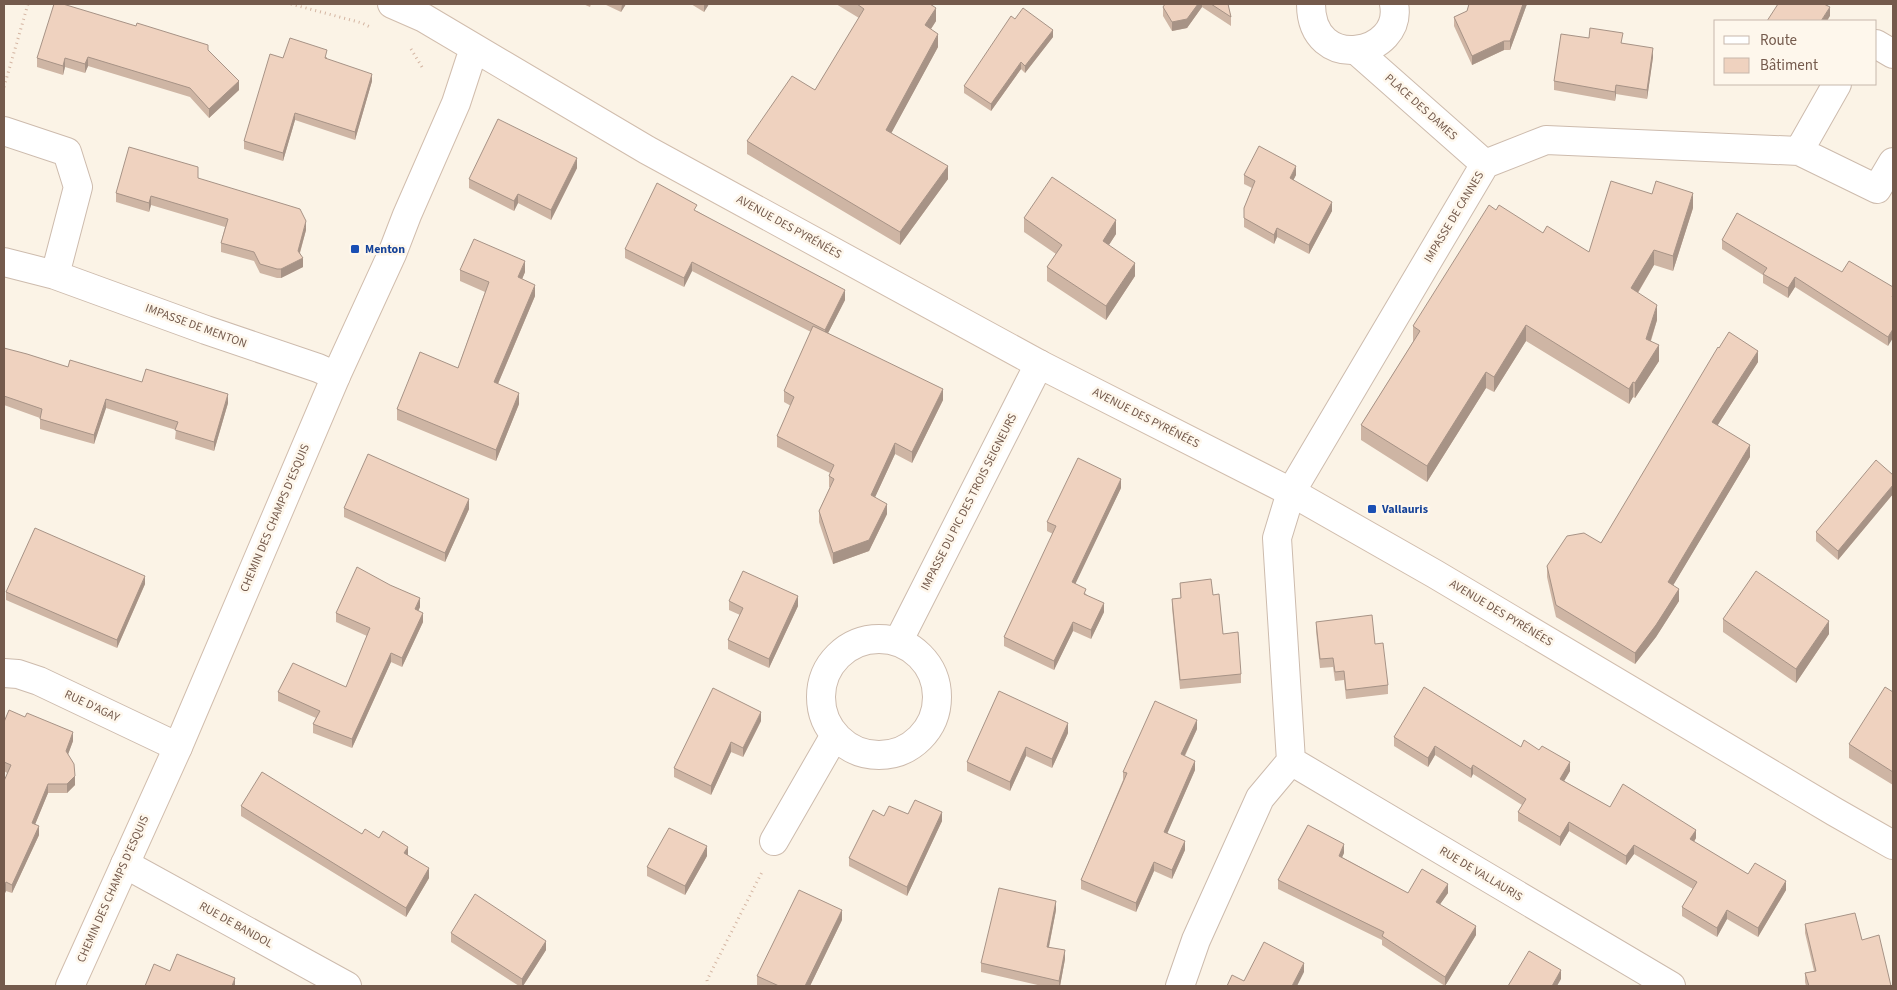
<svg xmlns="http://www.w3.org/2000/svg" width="1897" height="990" font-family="'Source Sans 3',sans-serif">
<rect width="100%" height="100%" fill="#fbf3e6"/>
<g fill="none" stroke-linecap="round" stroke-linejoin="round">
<g stroke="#cdbbad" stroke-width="30">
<path id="street" d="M1311 4C1311 74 1404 56 1394 4
M1876 44 1893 54
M1357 51 1485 164
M4 131 67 152 78 187 55 275
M1799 151 1837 84
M4 262 55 275 206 330 318 368 336 376
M821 697a58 58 0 1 1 116 0a58 58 0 1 1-116 0Z
M899 640 1039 364
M4 673 18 674 39 681 178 747
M1291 761 1671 986
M774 841 835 735
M125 864 347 986
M1180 986 1196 940 1260 798 1291 761 1277 538 1291 492 1485 164 1546 140 1799 151 1877 189 1893 162"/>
</g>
<g stroke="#d1bdad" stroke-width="30">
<path id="secondary" d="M392 4 424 18 647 150 1039 364 1291 492 1435 574 1835 812 1893 845
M70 986 178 747 336 376 392 254 407 215 456 103 474 48"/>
</g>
<path stroke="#d4b5a2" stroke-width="3" stroke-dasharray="1 4" stroke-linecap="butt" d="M291 4 362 23 370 27
M411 49 422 67
M4 87 28 4
M708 986 707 980 763 870"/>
<use href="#street" stroke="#fff" stroke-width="28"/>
<use href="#secondary" stroke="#fff" stroke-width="28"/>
</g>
<path fill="#ceb5a4" d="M583 4H591L590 7Z
M604 4H626L621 12Z
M691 4H709L704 12Z
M836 4H933L932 5 936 21 931 29 938 47 891 133 948 179 900 245 747 154V141L815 90 859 18Z
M1165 4H1228L1231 17V26L1202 7 1187 28 1172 31 1163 16V7Z
M1469 4H1527L1510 50H1504L1472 65 1454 26V17L1467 11Z
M1015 19 1053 37 1025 73 1021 69 991 111 964 93V86Z
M1623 43 1653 57 1647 99 1616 94 1615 101 1554 90V81Z
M208 50 239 90 209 118 190 97 88 66 85 73 65 67 63 75 37 67V58Z
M327 57V59L372 81 355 140 295 120 283 161 244 149V141L283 58Z
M577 168 551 220 518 203 514 211 469 188V179Z
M1244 175H1296L1293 180 1332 211 1309 254 1277 237 1274 244 1244 227V208L1252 188 1244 184Z
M198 178 306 230 300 253 303 267 281 278H277L260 273 254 261 221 252V243L225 227 151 205 149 212 116 202V193Z
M1693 208 1673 271 1654 265 1638 293 1657 320 1651 341 1659 361 1635 398 1633 397 1629 404 1526 341 1494 392 1486 388 1427 482 1361 440V425L1413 342V326L1496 210 1543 233 1589 252Z
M697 211 845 300 828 333 943 400 912 463 895 454 875 497 887 514 869 551 833 564 819 522V511L830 487H829V476L830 473 777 447V436L791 406 784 402V391L811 332 692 271 684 287 625 258V249Z
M1024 218 1116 234 1109 245 1135 276 1106 320 1047 281V267L1056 254 1024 232Z
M1722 240 1842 272 1893 287 1888 346 1795 287 1788 298 1763 283V275L1722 249Z
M460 270 525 272 522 279 535 296 498 384 519 404 496 461 397 420V409L458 368 485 292 460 281Z
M4 348 68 367 142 382 228 403 214 451 175 439 176 430 106 408 94 444 40 429V418L4 405Z
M1719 348 1758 362 1717 426 1750 457 1673 585 1679 601 1656 637 1635 664 1556 617 1547 577V566L1601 543Z
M1893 475V494L1838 560 1816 541V532Z
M1121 488 1075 583 1104 612 1091 639 1073 631 1054 670 1004 646V637L1053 534 1047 531V522Z
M344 508 469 509 445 562 344 517Z
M1180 583 1213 595 1223 634 1241 674V683L1180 689 1172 608V599L1181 598Z
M145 584 117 648 6 600V592Z
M729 601 798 606 769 668 728 649V640L740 615 729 610Z
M420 607 418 611 423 622 402 667 391 662 352 748 313 733V724L316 718 278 701V692L346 687 367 636 336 622V613Z
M1723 619 1829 634 1796 683 1723 632Z
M1316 622 1375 644 1388 685V694L1346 699 1344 680 1335 681 1333 667 1320 668 1316 631Z
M1893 692V785L1849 758V744Z
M761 721 743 757 731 752 711 795 674 777V768Z
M4 722 73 741 68 754 75 785 67 793H48L35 824 39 835 12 893 6 891 4 895 7 773 4 771Z
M1197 729 1185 756 1195 770 1167 833 1185 850 1172 879 1154 871 1136 912 1081 889V880L1123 780V772Z
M1068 733 1052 768 1026 756 1010 791 967 771V762Z
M1394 737 1521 747 1570 771 1564 781 1610 807 1696 838 1694 842 1748 874 1786 890 1758 937 1727 919 1717 937 1682 916V907L1693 889 1634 854 1626 865 1569 831 1560 846 1518 821V812L1522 805 1473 774 1471 778 1435 755 1428 767 1394 746Z
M241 806 362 834 408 856 429 878 406 917 241 816Z
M908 814 942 821 907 896 849 866V858L884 816Z
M1344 853 1342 857 1408 893H1448L1440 904 1476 935 1445 986 1382 945V940L1278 889V880Z
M707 856 685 895 647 876V867Z
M1056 910 1049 947 1065 959 1060 986H1042L981 972V963Z
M842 920 810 986H760L757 985V976Z
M1805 924 1862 940 1891 986H1806L1805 982V973L1814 971 1805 933Z
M451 933 546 950 523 986H519L451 942Z"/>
<path fill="#a79386" d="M622 4H626L621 12Z
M704 4H709L704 12Z
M1198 4H1202V7L1187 28 1172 31V22Z
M1523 4H1527L1510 50V41Z
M1830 7V16L1827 21H1821Z
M936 8V21L925 38V25Z
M1053 30V37L1025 73V66Z
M938 34V47L886 143V130Z
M1504 41V50L1472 65V56Z
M1653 48V57L1647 99V90Z
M88 57V66L85 73V64Z
M65 58V67L63 75V66Z
M1021 62V69L991 111V104Z
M372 74V81L355 140V132Z
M239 81V90L209 118V109Z
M1616 85V94L1615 101V92Z
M295 113V120L283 161V153Z
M577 158V168L551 220V210Z
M948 166V179L900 245V232Z
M1296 166V175L1290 187V178Z
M1693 193V208L1673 271V256Z
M518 194V203L514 211V201Z
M151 196V205L149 212V203Z
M1332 202V211L1309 254V245Z
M1116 220V234L1103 254V241Z
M306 221V230L298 259V251Z
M1277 228V237L1274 244V235Z
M1654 250V265L1631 304V288Z
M303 258V267L281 278V269Z
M525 261V272L518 289V277Z
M692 262V271L684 287V278Z
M1135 263V276L1106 320V306Z
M1795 277V287L1788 298V288Z
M535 285V296L494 393V382Z
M845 290V300L825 339V330Z
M1657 305V320L1646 355V339Z
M1526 325V341L1494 392V377Z
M1893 329V338L1888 346V337Z
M1659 345V361L1635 398V383Z
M1758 351V362L1712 434V422Z
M1486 372V388L1427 482V466Z
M1633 382V397L1629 404V389Z
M943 389V400L912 463V452Z
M519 393V404L496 461V450Z
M228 394V403L214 451V442Z
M106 399V408L94 444V435Z
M895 443V454L871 506V495Z
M1750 445V457L1668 594V582Z
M1121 479V488L1072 591V582Z
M1893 485V494L1838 560V551Z
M469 499V509L445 562V553Z
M887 504V514L869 551 833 564V553Z
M145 576V584L117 648V640Z
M1679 589V601L1656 637 1635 664V653Z
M798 596V606L769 668V659Z
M420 598V607L415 618V609Z
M1104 603V612L1091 639V630Z
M423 613V622L402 667V658Z
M1829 621V634L1796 683V669Z
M1073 622V631L1054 670V661Z
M391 653V662L352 748V739Z
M761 712V721L743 757V748Z
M1197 720V729L1181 763V754Z
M1068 723V733L1052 768V759Z
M73 732V741L66 760V751Z
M731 742V752L711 795V786Z
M1435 746V755L1428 767V758Z
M1026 747V756L1010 791V782Z
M1195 761V770L1164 841V832Z
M1570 762V771L1560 788V779Z
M1473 765V774L1471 778V769Z
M75 776V785L67 793V784Z
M48 784V793L32 832V823Z
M942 812V821L907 896V887Z
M1569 822V831L1560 846V837Z
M39 826V835L12 893V885Z
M1696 830V838L1690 848V839Z
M1185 841V850L1172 879V870Z
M1344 844V853L1339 864V856Z
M1634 845V854L1626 865V856Z
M707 846V856L685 895V886Z
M408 847V856L404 853Z
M1154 862V871L1136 912V903Z
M429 868V878L406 917V908Z
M1786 881V890L1758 937V928Z
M6 882V891L4 895V886Z
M1448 884V893L1436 910V902Z
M1056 901V910L1047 956V947Z
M842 910V920L810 986H805Z
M1727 910V919L1717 937V928Z
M1476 926V935L1445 986V977Z
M546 941V950L523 986H522V979Z
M1065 950V959L1060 986H1059V981Z
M1304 963V972L1297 986H1292Z
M1561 970V979L1557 986H1552Z
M235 978V986H232Z"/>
<path fill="#efd2bf" stroke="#a79386" d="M54 4H63L136 26 137 23 208 45V50L239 81 209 109 190 88 88 57 85 64 65 58 63 66 37 58Z
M857 4H930L936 8 925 25 938 34 886 130 948 166 900 232 747 141 792 76 815 90 864 9Z
M1165 4H1198L1187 19 1172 22 1163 7Z
M1211 4H1228L1231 17Z
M1469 4H1523L1510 41H1504L1472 56 1454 17 1467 11Z
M1778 4H1824L1830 7 1821 21H1767Z
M1023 8 1053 30 1025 66 1021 62 991 104 964 86 1011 16 1015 19Z
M1590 28 1623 33 1621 43 1653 48 1647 90 1616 85 1615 92 1554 81 1561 34 1589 38Z
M290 38 327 50 325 58 372 74 355 132 295 113 283 153 244 141 270 54 283 58Z
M498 119 577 158 551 210 518 194 514 201 469 179Z
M1259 146 1296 166 1290 178 1332 202 1309 245 1277 228 1274 235 1244 218V208L1255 181 1244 175Z
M129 147 198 167V178L300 209 306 221 298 251 303 258 281 269H277L260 264 254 252 221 243 228 219 151 196 149 203 116 193Z
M1052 177 1116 220 1103 241 1135 263 1106 306 1047 267 1062 245 1024 218Z
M1611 181 1652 194 1656 181 1693 193 1673 256 1654 250 1631 288 1657 305 1646 339 1659 345 1635 383 1633 382 1629 389 1526 325 1494 377 1486 372 1427 466 1361 425 1420 331 1413 326 1489 205 1496 210 1499 205 1543 233 1547 226 1589 252Z
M657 183 697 205 694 210 845 290 825 330 692 262 684 278 625 249Z
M1737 213 1842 272 1849 261 1893 287V295L1892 297 1893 298V329L1888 337 1795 277 1788 288 1763 274 1767 268 1722 240Z
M474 239 525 261 518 277 535 285 494 382 519 393 496 450 397 409 420 352 458 368 489 282 460 270Z
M813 326 943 389 912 452 895 443 871 495 887 504 869 540 833 553 819 511 834 479 829 476 834 465 777 436 794 397 784 391Z
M1729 332 1758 351 1712 422 1750 445 1668 582 1679 589 1656 625 1635 653 1556 605 1547 566 1567 536 1584 533 1601 543 1718 347 1719 348Z
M4 348 27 354 68 367 70 360 142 382 146 369 228 394 214 442 175 430 178 422 106 399 94 435 40 419 42 409 4 396Z
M368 454 469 499 445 553 344 508Z
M1078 458 1121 479 1072 582 1086 589 1084 594 1104 603 1091 630 1073 622 1054 661 1004 637 1056 526 1047 522Z
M1876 460 1893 475V485L1838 551 1816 532Z
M35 528 145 576 117 640 6 592Z
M357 567 390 585 420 598 415 609 423 613 402 658 391 653 352 739 313 724 320 711 278 692 293 663 346 687 370 628 336 613Z
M743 571 798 596 769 659 728 640 743 608 729 601Z
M1756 571 1829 621 1796 669 1723 619Z
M1211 579 1213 595 1219 594 1223 634 1238 632 1241 674 1180 680 1172 599 1181 598 1180 583Z
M1372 615 1375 644 1383 643 1388 685 1346 690 1344 671 1335 672 1333 658 1320 659 1316 622Z
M1424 687 1521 747 1524 740 1539 750 1542 746 1570 762 1560 779 1610 807 1623 784 1696 830 1690 839 1748 874 1755 863 1786 881 1758 928 1727 910 1717 928 1682 907 1697 882 1634 845 1626 856 1569 822 1560 837 1518 812 1526 799 1473 765 1471 769 1435 746 1428 758 1394 737Z
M1885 687 1893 692V772L1849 744Z
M713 688 761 712 743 748 731 742 711 786 674 768Z
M999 691 1068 723 1052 759 1026 747 1010 782 967 762Z
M1155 701 1197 720 1181 754 1195 761 1164 832 1185 841 1172 870 1154 862 1136 903 1081 880 1127 773 1123 772Z
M9 710 25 717 27 713 73 732 66 751 74 764 75 776 67 784H48L32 823 39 826 12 885 6 882 4 886V781L11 765 4 762V722Z
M262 772 362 834 365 829 379 838 383 831 408 847 404 853 429 868 406 908 241 806Z
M915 800 942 812 907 887 849 858 873 810 884 816 889 806 908 814Z
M1308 825 1344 844 1339 856 1408 893 1422 869 1448 884 1436 902 1476 926 1445 977 1382 936 1384 932 1278 880Z
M669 828 707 846 685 886 647 867Z
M999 888 1056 901 1047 947 1065 950 1059 981 981 963Z
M799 890 842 910 805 986H779L757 976Z
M475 894 546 941 522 979 451 933Z
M1855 913 1862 940 1879 935 1891 986H1809L1805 973 1816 971 1805 924Z
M1264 942 1304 963 1292 986H1227L1232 975 1244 981Z
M1529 951 1561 970 1552 986H1508Z
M177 954 235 978 232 986H145L154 964 170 971Z"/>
<g fill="#1a4fb4" stroke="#fef7ec" stroke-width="2">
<rect x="350" y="244" width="10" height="10" rx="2.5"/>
<rect x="1367" y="504" width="10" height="10" rx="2.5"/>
</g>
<g text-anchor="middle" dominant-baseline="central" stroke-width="5" stroke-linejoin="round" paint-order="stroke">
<g font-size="12" fill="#745a4c" stroke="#fef7ec">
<text transform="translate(1421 107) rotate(42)">PLACE DES DAMES</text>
<text transform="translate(1454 217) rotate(-59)">IMPASSE DE CANNES</text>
<text transform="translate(789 227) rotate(29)">AVENUE DES PYRÉNÉES</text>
<text transform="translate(196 326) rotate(20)">IMPASSE DE MENTON</text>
<text transform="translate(1146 418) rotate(27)">AVENUE DES PYRÉNÉES</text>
<text transform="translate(969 502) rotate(-63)">IMPASSE DU PIC DES TROIS SEIGNEURS</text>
<text transform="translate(275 518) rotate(-67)">CHEMIN DES CHAMPS D'ESQUIS</text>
<text transform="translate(1501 613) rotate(31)">AVENUE DES PYRÉNÉES</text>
<text transform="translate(92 706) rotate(25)">RUE D'AGAY</text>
<text transform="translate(1481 874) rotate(31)">RUE DE VALLAURIS</text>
<text transform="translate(113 889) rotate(-66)">CHEMIN DES CHAMPS D'ESQUIS</text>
<text transform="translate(236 925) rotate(29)">RUE DE BANDOL</text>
</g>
<g font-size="12" font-weight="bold" fill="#164399" stroke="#fef7ec" text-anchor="start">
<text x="365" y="249">Menton</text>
<text x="1382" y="509">Vallauris</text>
</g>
</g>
<rect width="1897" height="990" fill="none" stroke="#745a4c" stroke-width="10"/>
<rect x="1714" y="20" width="162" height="65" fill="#fef7ec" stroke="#c7b8ac"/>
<rect x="1724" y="36" width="25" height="8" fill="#ffffff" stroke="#c7b8ac"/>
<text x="1760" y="45" font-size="15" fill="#745a4c">Route</text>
<rect x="1724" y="58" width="25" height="15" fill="#efd2bf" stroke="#c7b8ac"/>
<text x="1760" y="70" font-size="15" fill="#745a4c">Bâtiment</text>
</svg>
